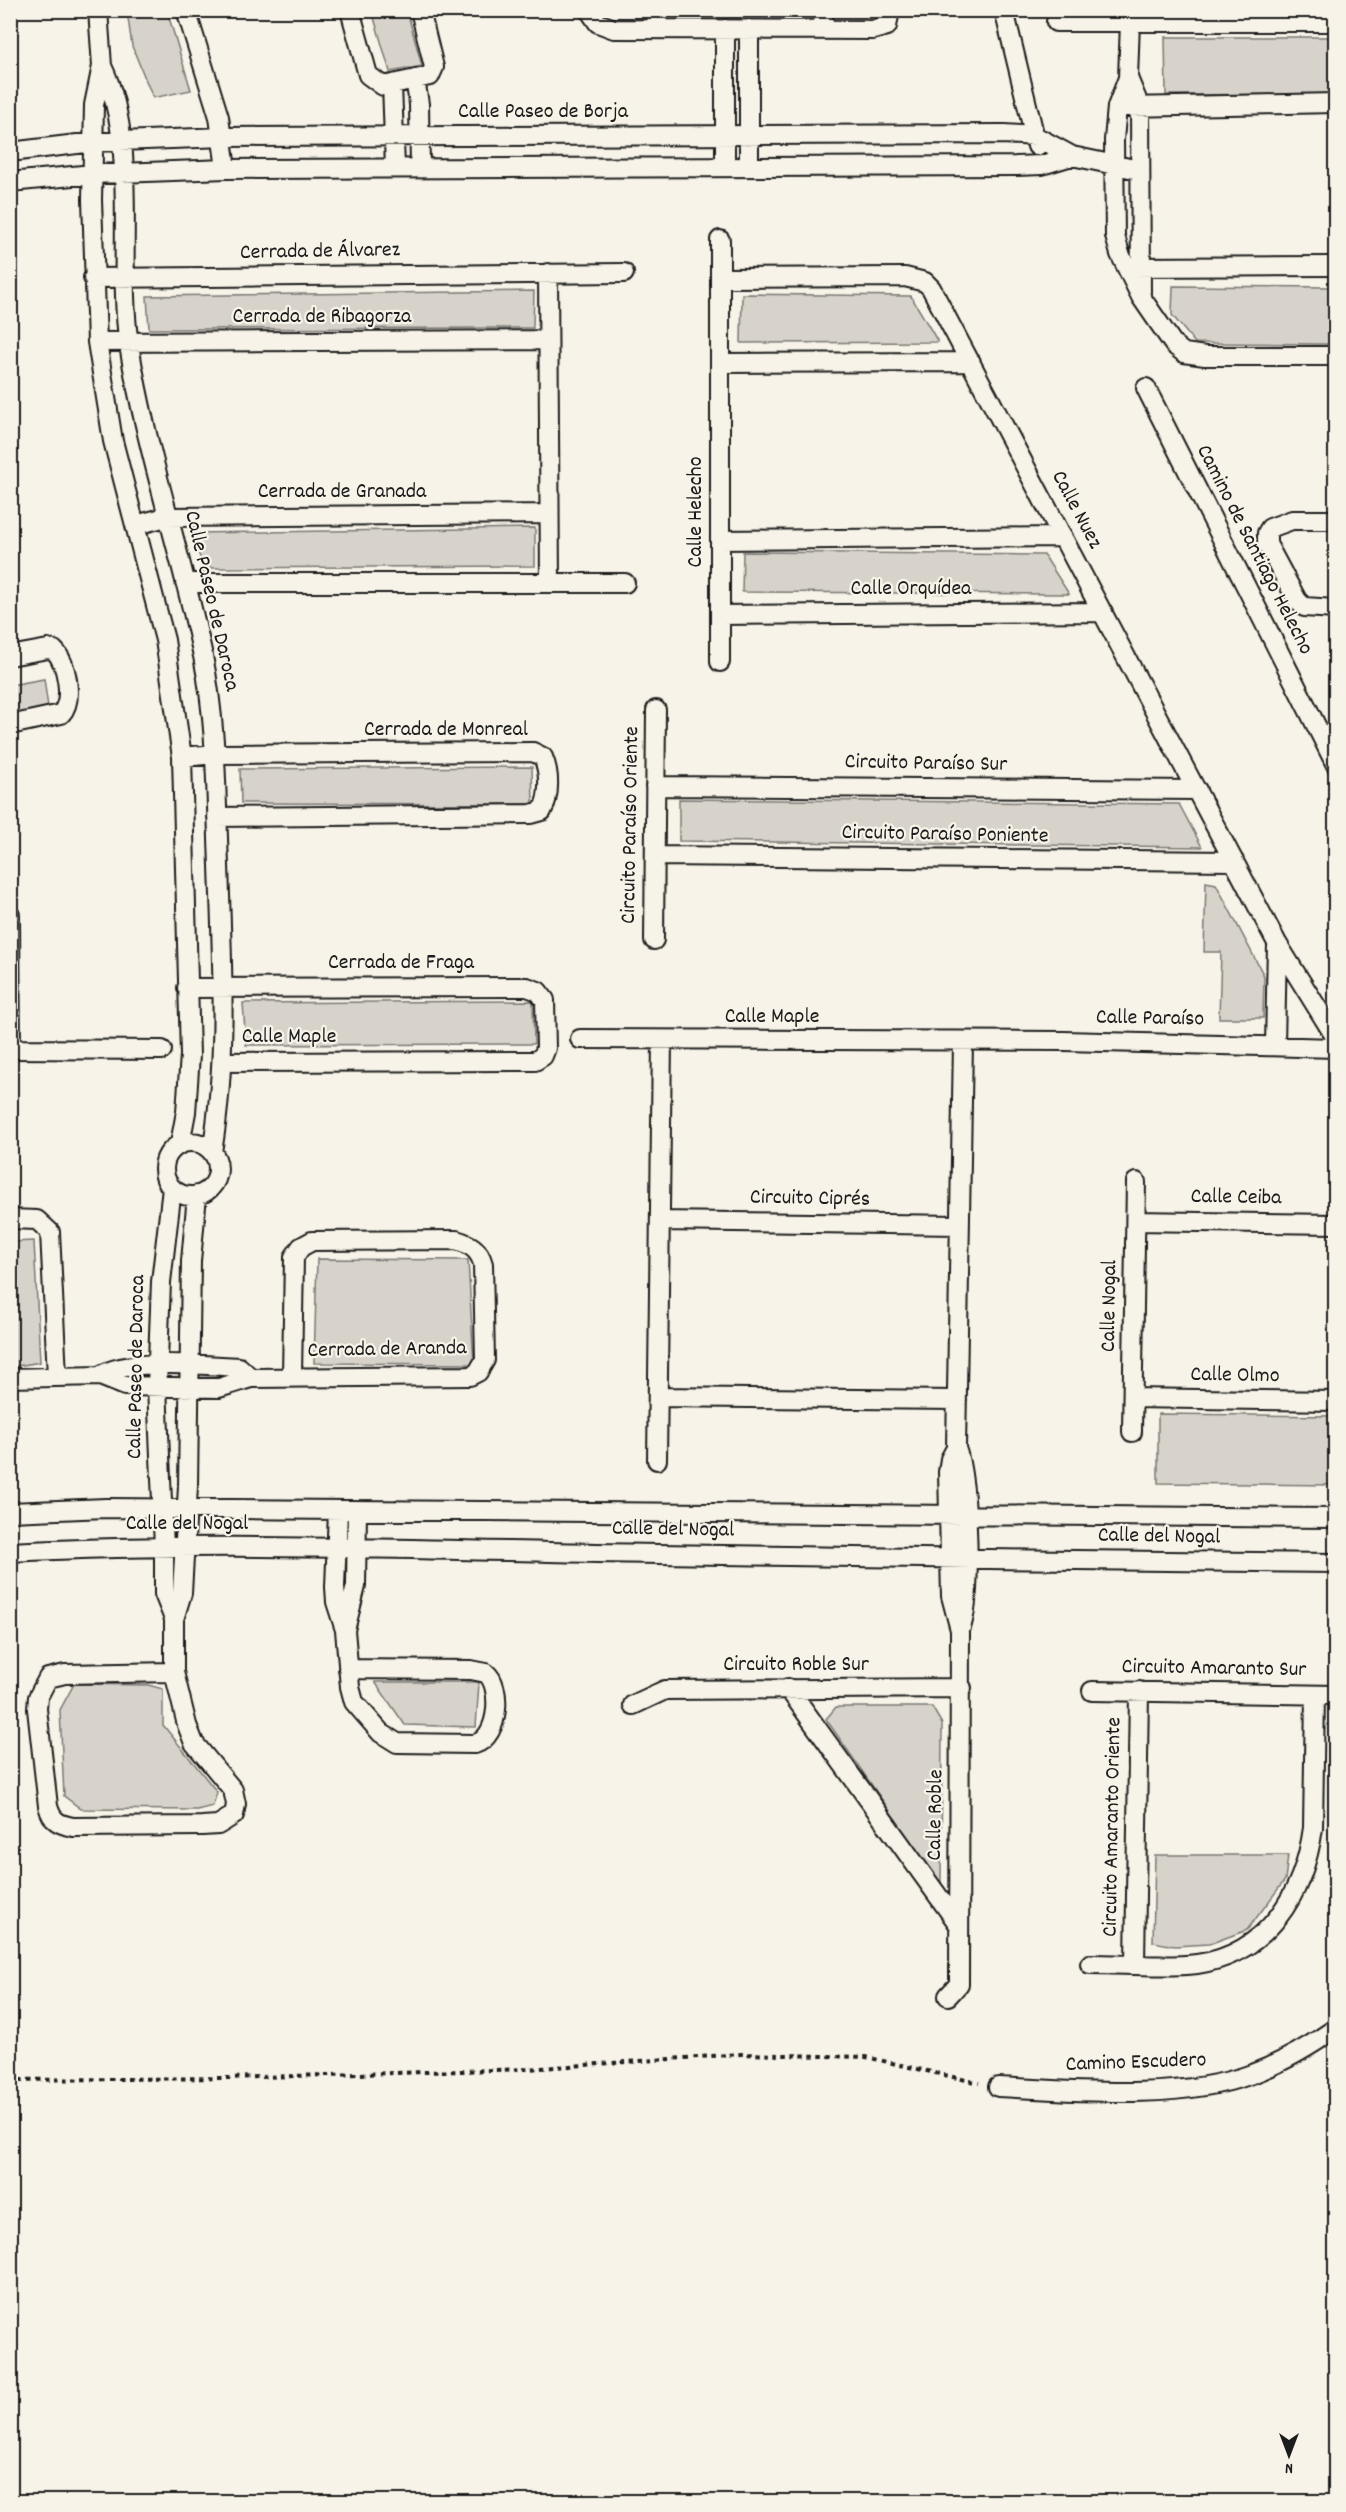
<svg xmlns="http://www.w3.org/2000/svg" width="1346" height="2512" font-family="Dekko,sans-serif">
<rect width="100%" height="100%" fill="#f7f3e8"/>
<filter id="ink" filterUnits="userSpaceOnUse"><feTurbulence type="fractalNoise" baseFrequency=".0167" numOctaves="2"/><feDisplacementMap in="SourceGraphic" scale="12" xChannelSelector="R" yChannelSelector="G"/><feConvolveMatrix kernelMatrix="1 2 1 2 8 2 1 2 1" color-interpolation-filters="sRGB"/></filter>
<g filter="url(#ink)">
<path fill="#d7d3cb" stroke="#7a7874" stroke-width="1.5" d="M127 11H167L191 90 153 98 132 46Z
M372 11H407L422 66 390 72Z
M1165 37H1335V94L1166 95Z
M1173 286 1335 287V344L1195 343 1172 315Z
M534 291 533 328 149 329 147 296Z
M742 294 911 296 938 342 741 343Z
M535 528V566L204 568 191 533Z
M743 552 1044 555 1069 594 742 592Z
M44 679 48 707 11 715V685Z
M532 767 533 804 241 803 240 769Z
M679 799 1179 804 1202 847 679 841Z
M1206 882 1216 884 1264 976 1263 1018H1219L1221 952H1204Z
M533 1001 534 1044 246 1045 243 1003Z
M34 1241 40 1362 11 1367V1242Z
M317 1259 468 1260 474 1364 314 1363Z
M1158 1414 1335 1416V1485L1158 1483Z
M375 1682H479L476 1727 405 1725Z
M74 1684 148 1685 163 1689V1725L217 1792 213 1806 197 1810 81 1809 64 1796 60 1710Z
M836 1707H932L942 1724 941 1885 826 1719Z
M1155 1855H1288L1285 1880 1247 1930 1209 1944 1175 1946 1153 1942Z"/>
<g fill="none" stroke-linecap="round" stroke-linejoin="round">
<g stroke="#1c1c1c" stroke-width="22">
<path id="street" d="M98 10 102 66 94 105 92 200 97 342 113 441 165 640 182 757 190 1055 186 1112 180 1144
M186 10 219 117 226 169
M350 10 368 75 383 86 430 76 434 67 420 10
M589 10 598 23 614 29 873 30 887 26 890 10
M654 10 660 29
M822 10 825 30
M1004 10 1037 146
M1056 22H1336
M1130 22 1128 78 1117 107 1114 140 1115 236 1120 254 1141 297 1174 345 1184 353 1205 356H1336
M725 29V167
M749 29V167
M102 66C140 145 116 259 129 345 146 451 181 552 203 656 217 725 216 795 219 865 222 961 228 1057 212 1152
M1128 78 1140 107 1141 292
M415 79 419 104 420 168
M392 84 395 168
M1127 107 1336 103
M10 152 94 142 224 137 1004 134 1035 136 1072 156 1139 170
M10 182 93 174 226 169 1016 166 1042 165 1072 156
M1130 267 1336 266
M548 273 550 583
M93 278 624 273
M720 278 905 277 925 282 931 288 1277 943 1336 1038
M97 342 548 340
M720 363 971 362
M1146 388 1336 765
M1336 520H1292L1270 528 1267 533V544L1297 600 1304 607 1336 609
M136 525 166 517 549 514
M720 540 1063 537
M185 583H625
M720 615 1103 612
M10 656 48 649 54 650C67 663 74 700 61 714L10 725
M720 662V240
M182 757 216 754 533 752 543 757C550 773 550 796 542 811L531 814 217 817
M655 786 1197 790
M655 856 1234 861
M10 915 11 1049
M654 940 656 710
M187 988 527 987 538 991 545 1000 546 1048 543 1056 535 1061 223 1062
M580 1039 1064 1041 1336 1048
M1275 1046 1277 943
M10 1049 162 1050
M164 1169a27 27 0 1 1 54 0a27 27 0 1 1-54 0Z
M172 1188 161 1282 157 1387 164 1547V1594L174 1619
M10 1219 37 1220 50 1232 57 1376
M660 1221 960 1225
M1136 1221 1336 1224
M100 1376C125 1358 206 1365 239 1367L251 1378
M10 1378 100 1376 125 1386 219 1388 251 1378 470 1376 478 1372 485 1360 483 1264C479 1249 470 1244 456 1240L312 1241 301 1247 294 1257 292 1376
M658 1397 957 1400
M1133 1398 1336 1401
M1132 1432 1136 1182
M956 1448 950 1459 948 1472 951 1596 960 1630
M657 1460 662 1040
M338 1511 335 1587 336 1602 345 1630 350 1687 354 1702 381 1733 397 1743 475 1744C500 1737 502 1685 486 1673L471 1670 348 1669
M10 1512 106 1508 1336 1518
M10 1552C206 1542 401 1549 596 1553 843 1557 1089 1561 1336 1563
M345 1630 356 1586 357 1511
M174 1672 65 1674 48 1678 38 1697 37 1709 48 1806C52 1821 58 1824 73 1827L202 1826 218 1825 234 1815 236 1804 233 1790 194 1743 187 1725 174 1672V1619L182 1593 188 1486 191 1261 197 1195
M788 1688 959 1925
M1092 1691 1336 1695
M633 1705 665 1690 962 1688
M1090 1964C1124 1964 1164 1968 1197 1964 1268 1954 1304 1893 1313 1828L1315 1695
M1135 1964 1139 1691
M948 1996 959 1984 960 1630C973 1599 968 1480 956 1448L963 1043
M998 2087C1075 2091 1179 2101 1252 2074 1282 2063 1309 2047 1336 2028"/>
</g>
<path stroke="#1c1c1c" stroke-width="4" stroke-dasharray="4.5 4.5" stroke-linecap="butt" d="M10 2080 227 2078 527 2069 741 2054 866 2057 979 2083"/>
<use href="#street" stroke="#f7f3e8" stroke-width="18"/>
</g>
</g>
<g text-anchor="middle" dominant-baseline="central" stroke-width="4.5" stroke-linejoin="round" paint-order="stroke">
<g font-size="22" fill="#1c1c1c" stroke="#f7f3e8">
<text x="543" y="112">Calle Paseo de Borja</text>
<text transform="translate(320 252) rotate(-1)">Cerrada de Álvarez</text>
<text x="322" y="317">Cerrada de Ribagorza</text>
<text x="342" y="492">Cerrada de Granada</text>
<text transform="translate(1076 510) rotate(62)">Calle Nuez</text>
<text transform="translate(696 512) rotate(-90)">Calle Helecho</text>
<text transform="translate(1254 550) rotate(63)">Camino de Santiago Helecho</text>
<text x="911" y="589">Calle Orquídea</text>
<text transform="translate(211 601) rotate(77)">Calle Paseo de Daroca</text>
<text x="446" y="730">Cerrada de Monreal</text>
<text transform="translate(926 764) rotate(1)">Circuito Paraíso Sur</text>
<text transform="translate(631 825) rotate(-89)">Circuito Paraíso Oriente</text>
<text transform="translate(945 835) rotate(1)">Circuito Paraíso Poniente</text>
<text x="401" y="963">Cerrada de Fraga</text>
<text x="772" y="1017">Calle Maple</text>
<text transform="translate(1150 1019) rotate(1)">Calle Paraíso</text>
<text x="289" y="1037">Calle Maple</text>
<text transform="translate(1236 1198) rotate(1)">Calle Ceiba</text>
<text transform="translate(810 1199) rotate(1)">Circuito Ciprés</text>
<text transform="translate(1110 1306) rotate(-89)">Calle Nogal</text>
<text transform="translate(387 1350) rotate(-1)">Cerrada de Aranda</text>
<text transform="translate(137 1367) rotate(-89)">Calle Paseo de Daroca</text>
<text transform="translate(1235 1376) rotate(1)">Calle Olmo</text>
<text x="187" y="1524">Calle del Nogal</text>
<text transform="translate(673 1530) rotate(1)">Calle del Nogal</text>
<text transform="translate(1159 1537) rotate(1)">Calle del Nogal</text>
<text x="796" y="1665">Circuito Roble Sur</text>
<text transform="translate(1214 1669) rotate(1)">Circuito Amaranto Sur</text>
<text transform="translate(936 1815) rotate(-89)">Calle Roble</text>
<text transform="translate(1113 1827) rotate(-89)">Circuito Amaranto Oriente</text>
<text transform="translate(1136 2063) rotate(-2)">Camino Escudero</text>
</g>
</g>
<rect width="1346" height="2512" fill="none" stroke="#f7f3e8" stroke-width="36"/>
<rect x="18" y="18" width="1310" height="2476" fill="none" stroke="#1c1c1c" stroke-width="2" filter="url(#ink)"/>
<g transform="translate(1289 2455) rotate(180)" stroke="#f7f3e8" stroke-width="4.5" paint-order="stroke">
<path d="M0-4.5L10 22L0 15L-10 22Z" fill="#1c1c1c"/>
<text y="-9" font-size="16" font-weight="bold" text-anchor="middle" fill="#1c1c1c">N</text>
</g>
</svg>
